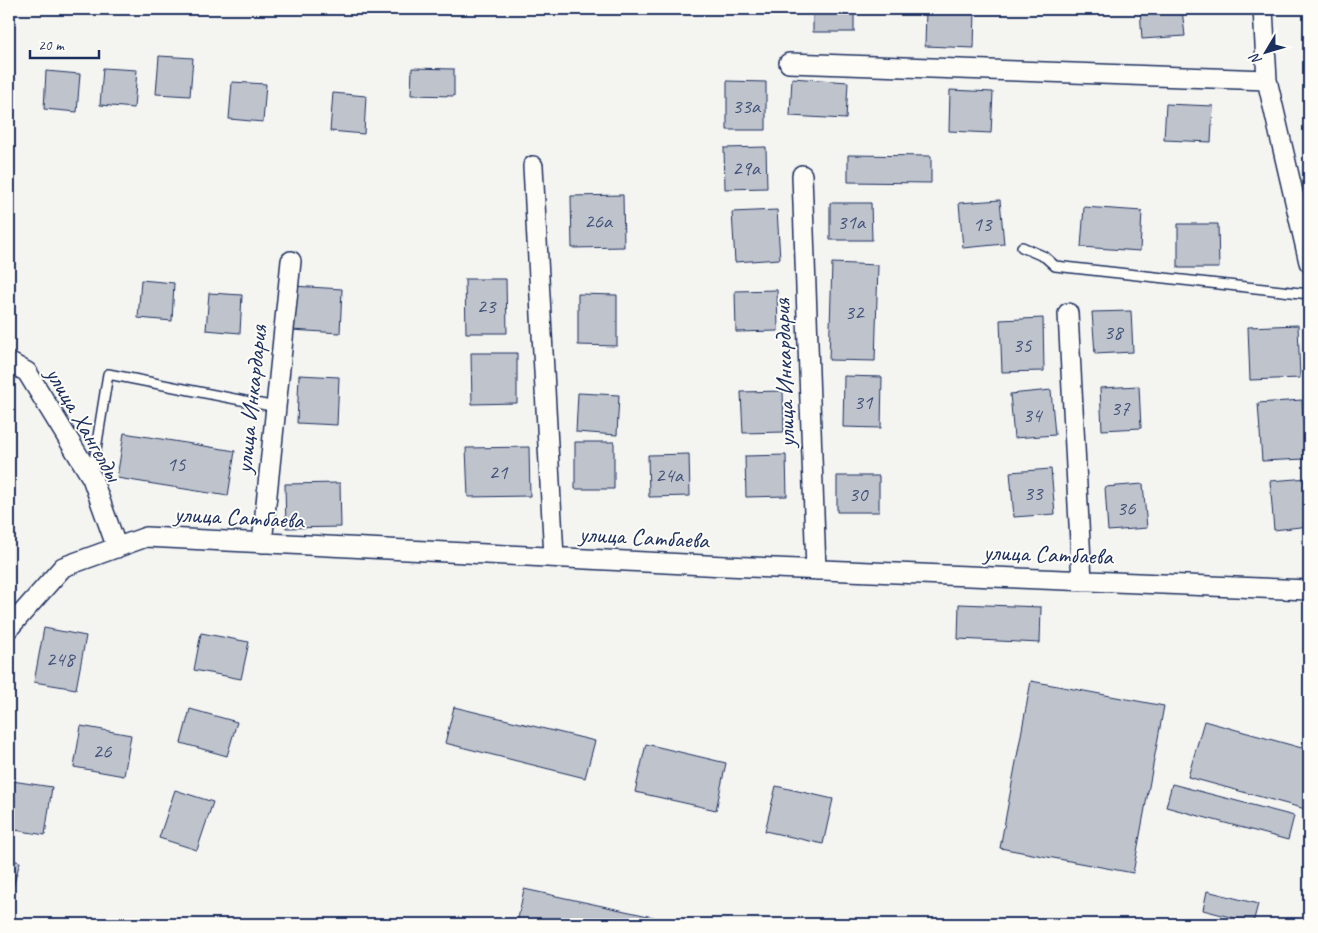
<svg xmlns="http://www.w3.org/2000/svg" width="1318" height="933" font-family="Caveat,sans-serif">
<rect width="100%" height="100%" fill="#f4f4f1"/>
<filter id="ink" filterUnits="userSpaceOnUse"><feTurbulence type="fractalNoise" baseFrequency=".02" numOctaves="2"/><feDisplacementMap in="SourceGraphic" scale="10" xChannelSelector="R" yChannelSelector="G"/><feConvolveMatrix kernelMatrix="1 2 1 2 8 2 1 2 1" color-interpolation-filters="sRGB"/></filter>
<g filter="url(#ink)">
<path fill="#bfc3cc" stroke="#1b2f5e" d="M813 9H854V32H813Z
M926 9H975L974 48 925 46Z
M1140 9H1182L1185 36 1142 39Z
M159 56 193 58 190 96 156 94Z
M103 68 137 70 134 108 100 105Z
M412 68 454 69V96L411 95Z
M46 71 80 74 77 112 44 109Z
M792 78 848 82 846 119 790 116Z
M727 81 766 82V130H727Z
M232 82 266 84 263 122 229 119Z
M950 90 993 92 991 133 949 131Z
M333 93 366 96 364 134 330 131Z
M1166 104 1213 106 1211 142 1164 140Z
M766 147 767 188 725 189 724 148Z
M848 155 931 156V183L848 182Z
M623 195 624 247 572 248 571 196Z
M1000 200 1004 244 963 248 959 203Z
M830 203H871L872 240H830Z
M1084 207 1142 211 1140 251 1081 247Z
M777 210 780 259 735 262 732 212Z
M1178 224H1218L1219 268H1178Z
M832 263 878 265 875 361 829 360Z
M465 279H506L507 333H466Z
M141 280 174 283 172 321 138 318Z
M293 286 342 289 340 333 291 330Z
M777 290 778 331 736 332 735 291Z
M209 293 242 295 240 333 206 330Z
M578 294 617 295V346L578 345Z
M1131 311 1133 352 1095 354 1092 312Z
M1043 318 1044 371 1002 372 1000 320Z
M1298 325 1300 378 1250 380 1248 327Z
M471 353H517V403L472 404Z
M299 375 339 377 337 425 297 423Z
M844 376 882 377 881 428 843 427Z
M1139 386 1141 428 1102 430 1100 388Z
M1051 390 1055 435 1014 438 1010 394Z
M783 391 784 432 743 433 741 392Z
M578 393 619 395 617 435 576 432Z
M1302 400 1305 459 1262 461 1258 403Z
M124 433 235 451 228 496 117 478Z
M575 442H614V489H575Z
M529 447 530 496 468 497 466 448Z
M689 454 690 496 649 497 648 455Z
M786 455 787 496 746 497 745 456Z
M1051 469 1055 514 1014 517 1010 472Z
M837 476H879V512H837Z
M1309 478V526L1274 530 1270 481Z
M340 483 341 527 286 528 285 484Z
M1143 484 1147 528 1108 531 1105 487Z
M959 604 1041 607 1040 643 958 639Z
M44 628 86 636 76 689 34 682Z
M201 633 249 642 241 679 194 670Z
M1031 681 1164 706 1133 873 1000 848Z
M454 707 595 741 585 778 445 743Z
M190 709 237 722 227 756 181 743Z
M1204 721 1309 750V810L1188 777Z
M81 726 131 735 124 776 74 767Z
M646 744 726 763 716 810 635 792Z
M12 781 52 787 45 835 9 829V805Z
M1172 784 1294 816 1288 840 1166 807Z
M776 786 833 799 823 844 765 831Z
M175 790 213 802 197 850 159 838Z
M9 859 20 862 9 901Z
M524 889 685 924H517Z
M1207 891 1258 904 1253 923 1203 910Z
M1071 920 1091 924H1070Z"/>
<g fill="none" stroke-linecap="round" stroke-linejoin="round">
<g stroke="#1b2f5e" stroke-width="12">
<path id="service" d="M1022 247 1045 257 1055 266 1309 294
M92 474 108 374 276 407"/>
</g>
<g stroke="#1b2f5e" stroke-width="22">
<path id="minor" d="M1263 9 1267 80 1309 262
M789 63 1267 80
M533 166 554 557
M802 175 816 570
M1068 313 1082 581
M9 362 27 372 92 478 117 548
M262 543 291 261
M9 628 63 567 146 537 725 566 1309 590"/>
</g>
<use href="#service" stroke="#fdfcf7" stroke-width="9"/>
<use href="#minor" stroke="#fdfcf7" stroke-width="19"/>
</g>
</g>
<g text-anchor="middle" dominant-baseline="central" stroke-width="4" stroke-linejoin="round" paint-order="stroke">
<g font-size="21" fill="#44547a">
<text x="746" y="106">33а</text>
<text x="746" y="168">29а</text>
<text x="598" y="221">26а</text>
<text x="851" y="222">31а</text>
<text x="982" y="224">13</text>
<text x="486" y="306">23</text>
<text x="854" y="312">32</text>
<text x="1113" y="332">38</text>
<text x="1022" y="345">35</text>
<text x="863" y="402">31</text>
<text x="1120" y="408">37</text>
<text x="1032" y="415">34</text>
<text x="176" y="464">15</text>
<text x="498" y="472">21</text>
<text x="669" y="475">24а</text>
<text x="1033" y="493">33</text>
<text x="858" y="494">30</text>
<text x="1126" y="508">36</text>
<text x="60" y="659">248</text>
<text x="102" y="751">26</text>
</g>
<g font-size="24" fill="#1b2f5e" stroke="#fdfcf7">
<text transform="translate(784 373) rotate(-92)">улица Инкардария</text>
<text transform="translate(251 399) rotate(-84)">улица Инкардария</text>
<text transform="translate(84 424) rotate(60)">улица Хангелды</text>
<text transform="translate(239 517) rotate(3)">улица Сатбаева</text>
<text transform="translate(644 537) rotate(3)">улица Сатбаева</text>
<text transform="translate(1048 554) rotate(2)">улица Сатбаева</text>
</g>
</g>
<rect width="1318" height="933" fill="none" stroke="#fdfcf7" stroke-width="30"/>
<rect x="15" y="15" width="1288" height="903" fill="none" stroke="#1b2f5e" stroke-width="2" filter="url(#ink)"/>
<g transform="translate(1266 52) rotate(232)" stroke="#fdfcf7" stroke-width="4" paint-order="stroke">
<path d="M0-4L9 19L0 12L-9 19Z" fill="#1b2f5e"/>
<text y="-8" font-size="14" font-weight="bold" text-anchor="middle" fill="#1b2f5e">N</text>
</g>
<path d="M30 50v8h69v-8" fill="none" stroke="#1b2f5e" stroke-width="2.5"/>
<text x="38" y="50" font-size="15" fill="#1b2f5e" stroke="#fdfcf7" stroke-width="4" paint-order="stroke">20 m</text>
</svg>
